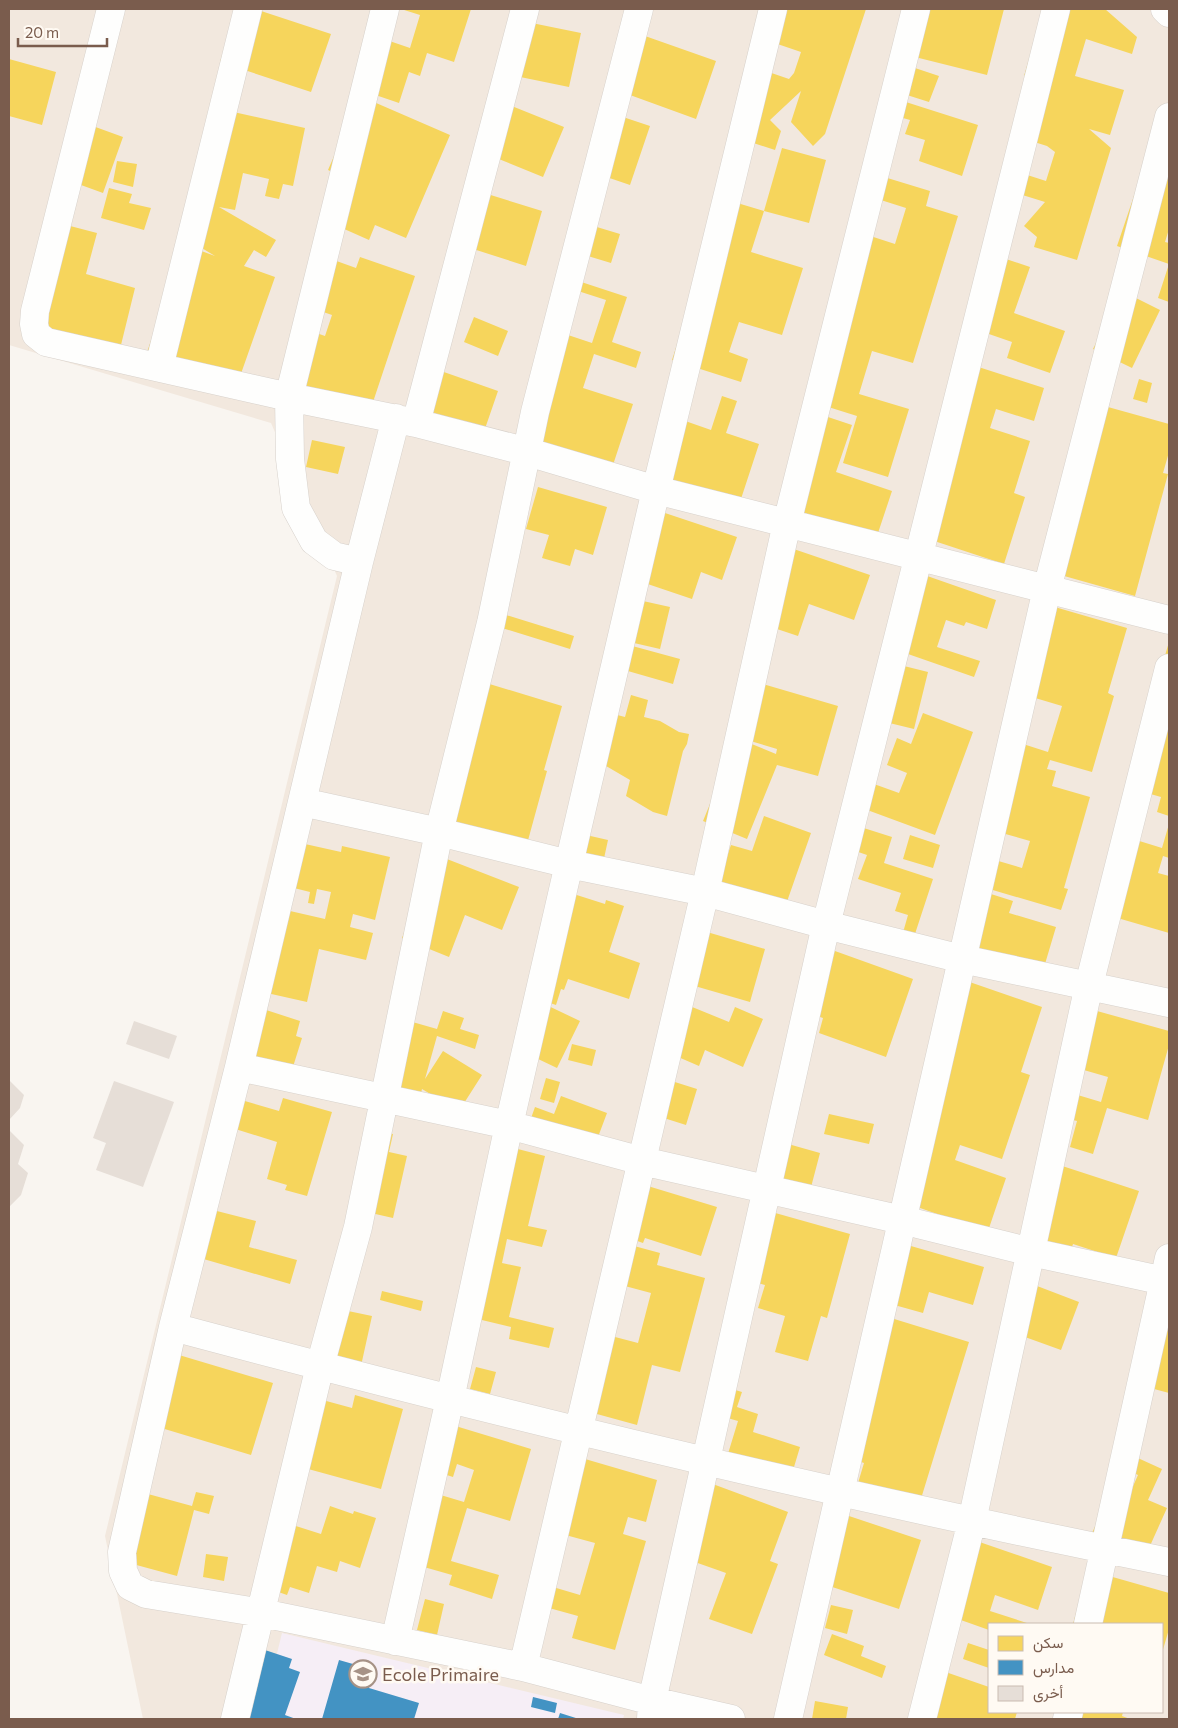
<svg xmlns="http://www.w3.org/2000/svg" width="1178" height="1728" font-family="Commissioner,Vazirmatn,sans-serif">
<rect width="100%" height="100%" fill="#f9f5f0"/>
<path fill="#f2e8de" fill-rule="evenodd" d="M9 9H1169V1719H143L105 1536 337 576 271 423 9 345ZM989 1624H1162V1712H989Z"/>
<path fill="#f6eef6" d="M282 1633 624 1715 623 1719H261Z"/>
<path fill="#f6d55c" d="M237 9H255L331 34 311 92 220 62Z
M401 9H471L454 62 427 53 420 76 409 72 399 103 352 87 369 34 410 48 420 15Z
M766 9H866L825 134 813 146 791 122 801 91 770 120 781 131 775 150 732 136 754 67 789 79 794 73 801 52 757 37Z
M905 9H1004L987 75 895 52Z
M1044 9H1105L1137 37 1132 54 1086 39 1075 76 1124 90 1110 135 1089 129 1111 148 1077 260 1034 247 1037 237 1024 226 1045 202 1006 190 1021 173 1046 181 1055 152 1047 146 1012 135 1033 65 1024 76Z
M517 20 581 33 569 87 506 74Z
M628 30 716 61 696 119 608 87Z
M9 59 56 72 42 125 9 116Z
M897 62 939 76 929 102 888 89Z
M360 96 450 135 406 238 375 225 369 240 324 220 343 177 328 170Z
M887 96 978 125 962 176 919 161 925 140 905 134 910 120 882 112Z
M504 103 564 127 543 177 484 153Z
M211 107 305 128 293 186 283 184 279 199 265 196 269 179 243 173 235 210 219 207 276 240 266 257 254 250 244 266 275 277 237 385 147 352 185 245 215 256 182 236Z
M605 111 650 126 630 185 586 170Z
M79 121 123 137 103 193 59 177Z
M1159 122 1169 126V229L1165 242 1169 243V302L1158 298 1169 264 1117 246Z
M782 148 826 160 809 223 764 211Z
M117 161 137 164 133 187 113 182Z
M871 173 930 191 926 206 958 216 913 363 872 351 859 394 909 409 888 477 843 463 857 416 806 400 858 232 895 244 906 208 865 195Z
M109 188 132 194 129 203 151 208 144 230 101 218Z
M481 192 542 211 526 266 464 246Z
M724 199 764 211 751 252 803 268 782 335 739 322 729 352 748 359 741 382 672 360Z
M51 221 97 233 86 274 135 288 120 349 24 323Z
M577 221 620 234 611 263 568 250Z
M988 253 1030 267 1014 313 1065 331 1050 373 1007 358 1012 342 963 325Z
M317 254 356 268 360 257 415 276 368 417 279 386 299 327 325 336 332 315 300 304Z
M566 277 627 297 612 342 641 352 636 368 594 354 583 388 633 404 612 468 521 438 556 331 592 343 606 300 578 291Z
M1122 291 1160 310 1132 368 1093 349Z
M474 317 508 331 498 356 464 342Z
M963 362 1044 388 1034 421 996 409 990 428 1030 441 1014 493 1025 497 1004 564 913 534Z
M441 371 498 391 478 449 421 429Z
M1139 379 1152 383 1147 403 1133 399Z
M722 396 737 401 726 433 759 444 739 505 651 475 671 416 711 430Z
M1090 402 1169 424V452L1163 473 1168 474 1135 596 1043 570Z
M813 412 852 425 836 472 892 491 875 542 785 511Z
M312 440 345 447 338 474 306 467Z
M538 487 607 507 593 555 575 549 570 566 542 558 549 535 526 529Z
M647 507 737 537 722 580 701 572 692 599 624 576Z
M779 544 870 575 854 620 809 604 798 636 753 621Z
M910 570 996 600 987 629 966 622 964 626 946 620 937 647 980 661 974 677 885 646Z
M643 601 670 607 660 649 634 643Z
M1041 603 1127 628 1108 693 1114 696 1092 772 1050 760 1047 769 1056 771 1052 786 1090 797 1064 888 1068 889 1061 910 969 883 978 855 1022 868 1030 841 984 828 1004 738 1048 752 1062 706 1015 692Z
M487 609 574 636 570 649 483 622Z
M614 641 680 659 673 684 607 665Z
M1169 642V816L1157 812 1161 797 1126 787Z
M900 665 928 672 914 729 873 719Z
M473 679 562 706 544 770 547 771 527 844 435 817Z
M749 680 838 706 818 776 777 765 747 839 703 821 737 738 776 754 777 749 747 740Z
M631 695 648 700 644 717 660 721 679 732 689 734 687 744 683 751 667 816 653 812 626 796 630 780 589 756 602 711 625 717Z
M923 713 973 732 935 835 851 804 860 779 899 793 907 773 887 765 897 738 911 744Z
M764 816 811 833 783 913 700 884 725 862 731 845 752 851Z
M848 823 892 837 884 863 933 879 913 940 902 936 908 915 895 911 901 893 858 879 867 855 841 846Z
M1169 824V858L1163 856 1158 873 1169 876V933L1097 912 1120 835 1162 848Z
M573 832 608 840 603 863 568 856Z
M910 835 940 845 933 868 903 859Z
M296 842 341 852 342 846 390 857 375 920 353 914 350 927 373 933 366 960 319 949 307 1002 258 991 277 908 325 919 331 892 317 889 314 904 308 903 310 892 286 886Z
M434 854 519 887 502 930 465 915 449 957 402 938Z
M972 888 1013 901 1009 913 1056 927 1042 974 953 946Z
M561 890 605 904 606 900 624 906 609 952 640 963 629 999 568 979 564 990 561 989 556 1005 538 999Z
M690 927 765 949 750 1002 674 980Z
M821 946 913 979 886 1057 819 1033 823 1018 799 1010Z
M958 978 1042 1007 1021 1072 1030 1075 1002 1159 960 1145 955 1160 1006 1178 987 1234 939 1217 940 1215 903 1202 924 1113 914 1109Z
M675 1000 729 1022 735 1007 763 1019 743 1067 705 1050 699 1066 655 1047Z
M538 1001 580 1021 557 1068 515 1048Z
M1079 1006 1169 1031V1045L1148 1120 1107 1108 1093 1154 1070 1147 1077 1121 1054 1115 1061 1090 1101 1102 1108 1077 1063 1064Z
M260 1008 300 1021 296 1036 302 1038 287 1086 240 1070Z
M443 1011 464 1018 460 1029 479 1035 475 1049 437 1036 425 1079 443 1051 482 1075 459 1111 422 1089 415 1116 371 1103 395 1017 437 1029Z
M572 1044 596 1050 592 1066 568 1060Z
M659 1077 697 1089 686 1125 648 1113Z
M546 1078 560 1082 554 1103 540 1099Z
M561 1096 607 1113 592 1153 530 1121 535 1107 554 1114Z
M283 1098 332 1112 307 1196 285 1190 287 1185 267 1179 277 1142 229 1127 238 1099 279 1111Z
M829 1114 874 1124 869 1144 824 1134Z
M367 1128 393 1134 389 1152 407 1156 393 1218 349 1208Z
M774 1140 820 1153 810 1191 764 1179Z
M502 1145 545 1156 528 1226 547 1230 542 1247 507 1239 502 1263 521 1267 509 1317 554 1328 549 1348 509 1339 511 1327 461 1315Z
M1050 1162 1139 1191 1116 1258 1073 1244 1069 1256 1024 1241Z
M628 1180 717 1207 701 1256 645 1238 643 1243 612 1232Z
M761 1209 850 1234 827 1318 821 1316 808 1361 775 1352 785 1316 758 1308 765 1285 741 1278Z
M213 1210 256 1221 249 1247 297 1260 290 1284 200 1258Z
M612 1240 660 1253 657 1265 705 1278 680 1372 652 1365 637 1425 575 1408 596 1332 638 1343 651 1293 610 1282Z
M890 1240 984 1267 973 1305 929 1292 923 1313 873 1299Z
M1024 1281 1079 1302 1061 1350 1006 1330Z
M382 1291 423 1301 421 1311 380 1300Z
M1169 1300V1393L1128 1382Z
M329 1307 372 1316 357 1384 315 1374Z
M878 1314 969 1342 920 1502 858 1483 864 1463 841 1455Z
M179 1355 273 1383 251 1455 158 1427Z
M476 1367 496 1372 490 1394 470 1389Z
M719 1385 742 1392 737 1407 758 1414 753 1432 800 1447 791 1477 727 1457 738 1421 710 1413Z
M355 1395 403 1409 381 1489 290 1464 308 1396 352 1408Z
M439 1421 531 1449 510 1521 467 1508 451 1561 499 1575 492 1599 449 1585 452 1575 403 1561 424 1490 464 1502 474 1470 457 1464 453 1477 425 1468Z
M1118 1449 1162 1469 1148 1500 1167 1508 1145 1557 1092 1533 1110 1494 1126 1502 1138 1475 1112 1463Z
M568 1454 657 1480 646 1522 628 1517 623 1534 646 1541 615 1650 572 1638 578 1616 531 1603 536 1582 580 1595 595 1543 547 1530Z
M702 1480 788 1512 770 1561 778 1564 752 1634 709 1619 726 1573 675 1555Z
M196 1492 214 1496 209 1514 194 1510 177 1576 129 1563 148 1494 192 1506Z
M330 1506 353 1514 354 1511 376 1518 360 1568 340 1561 337 1572 317 1566 309 1593 290 1587 287 1595 264 1587 277 1520 321 1534Z
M834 1511 921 1540 899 1609 811 1580Z
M962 1536 1052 1567 1038 1610 995 1595 990 1611 1030 1624H989V1630L941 1613Z
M206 1554 228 1557 224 1581 203 1577Z
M1088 1570 1169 1593V1629L1162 1653V1624H1073Z
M425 1599 444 1604 437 1635 417 1630Z
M831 1605 853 1610 847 1634 825 1628Z
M832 1634 864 1646 861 1656 886 1666 882 1678 824 1655Z
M968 1643 989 1650V1668L963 1659Z
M934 1668 989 1687V1712H1017L1015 1719H917Z
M815 1701 848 1707 846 1719H812Z
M1056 1712H1123L1122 1716 1130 1719H1054Z"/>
<path fill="#4393c3" d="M259 1648 292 1659 289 1668 300 1672 285 1715 296 1719H250L237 1714Z
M339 1660 374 1670 369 1688 419 1703 414 1719H322Z
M533 1697 557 1703 555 1713 531 1707Z
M560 1713 579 1719H558Z"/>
<path fill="#e6ded7" d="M134 1021 177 1036 169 1059 126 1044Z
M9 1080 24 1095 20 1108 9 1120Z
M114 1081 174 1102 143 1187 96 1170 106 1143 93 1138Z
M9 1130 24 1145 18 1164 28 1173 21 1195 9 1207Z"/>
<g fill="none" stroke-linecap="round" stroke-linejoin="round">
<g stroke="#d7d1cb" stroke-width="29">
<path id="street" d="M111 9 35 311 34 324 36 334 46 342 289 397 416 423 528 452 656 490 1169 620
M1165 9 1169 13
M159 367 248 9
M396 418 359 562 239 1067 173 1327 122 1552 123 1571 130 1586 146 1594 262 1613 523 1667 652 1701 731 1719
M416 423 525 9
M359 562 334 556 314 541 296 508 290 459 289 397 385 9
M302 802 439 832 569 864 705 892 826 925 962 959 1169 1003
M239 1067 509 1125 642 1161 902 1220 1031 1252 1169 1282
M173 1327C502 1415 834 1495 1169 1562
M1088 1624 1169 1258
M395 1641 450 1399 509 1125 569 864 656 490 773 9
M523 1667 705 892 787 523 916 9
M235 1719 320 1366 358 1227 439 832 491 623 535 412 639 9
M651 1719 652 1701 826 925 1056 9
M788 1719 1047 589 1169 117
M922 1719 972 1521 1089 985 1169 668
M1067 1719 1069 1712"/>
</g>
<use href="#street" stroke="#fefefd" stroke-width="28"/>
</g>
<defs>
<g id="school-ring" transform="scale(1.4375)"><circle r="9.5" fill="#fffaf3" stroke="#a69286" stroke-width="1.5"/><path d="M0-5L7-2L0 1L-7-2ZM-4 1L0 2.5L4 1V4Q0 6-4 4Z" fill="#a69286"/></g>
</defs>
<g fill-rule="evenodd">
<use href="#school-ring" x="363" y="1674"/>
</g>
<g text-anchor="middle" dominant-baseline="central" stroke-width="5" stroke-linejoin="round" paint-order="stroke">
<g font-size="18" fill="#7a5c4d" stroke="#fffaf3" text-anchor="start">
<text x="382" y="1674">Ecole Primaire</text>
</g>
</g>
<rect width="1178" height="1728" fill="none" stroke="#7a5c4d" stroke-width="20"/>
<rect x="988" y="1623" width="175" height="90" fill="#fffaf3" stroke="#cabbb1"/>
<rect x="998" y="1636" width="25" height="15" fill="#f6d55c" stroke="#cabbb1"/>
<text x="1033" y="1648" font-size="15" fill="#7a5c4d">سكن</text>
<rect x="998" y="1660" width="25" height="15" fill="#4393c3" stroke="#cabbb1"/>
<text x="1033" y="1673" font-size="15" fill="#7a5c4d">مدارس</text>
<rect x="998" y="1686" width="25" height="15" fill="#e6ded7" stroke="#cabbb1"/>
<text x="1033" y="1698" font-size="15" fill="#7a5c4d">أخرى</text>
<path d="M18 38v8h89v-8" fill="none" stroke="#7a5c4d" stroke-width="2.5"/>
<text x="25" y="38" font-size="15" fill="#7a5c4d" stroke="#fffaf3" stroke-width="4" paint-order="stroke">20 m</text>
</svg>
